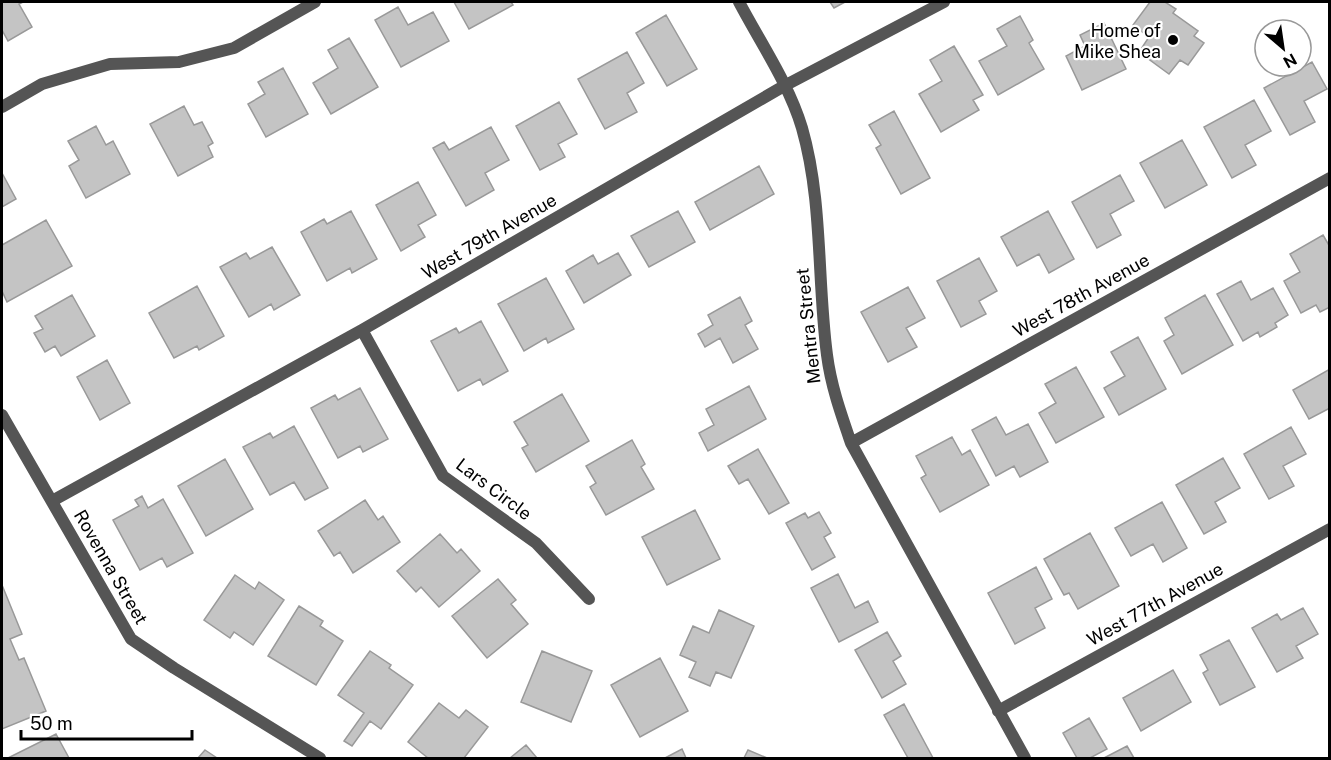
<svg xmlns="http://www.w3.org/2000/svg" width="1331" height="760" font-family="'Public Sans',sans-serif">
<rect width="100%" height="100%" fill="#fff"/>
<path fill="#c4c4c4" stroke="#999" stroke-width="1.5" d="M2 2H23L19 4 32 27 8 41 2 30Z
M454 2H511L513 5 469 29Z
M830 2H845L834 8Z
M1150 2H1165L1176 9 1173 13 1198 31 1194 36 1204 43 1188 65 1180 60 1169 74 1139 52 1149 37 1133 25Z
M398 7 408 25 433 12 449 41 401 67 375 20Z
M666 15 697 69 667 86 636 33Z
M1020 16 1033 40 1029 43 1044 69 998 95 979 61 1007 46 997 29Z
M1104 23 1126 69 1082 90 1066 56 1085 46 1080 35Z
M349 38 378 87 331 114 313 83 338 68 328 50Z
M954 46 983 95 973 100 979 110 941 132 919 94 942 81 930 60Z
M627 52 644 83 627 93 637 112 605 129 578 79Z
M1312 62 1327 89 1304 101 1315 122 1290 135 1264 88Z
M283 68 308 114 266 137 248 104 265 94 258 82Z
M1254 100 1271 131 1245 145 1256 165 1232 178 1204 127Z
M559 102 577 134 558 144 565 157 540 170 516 126Z
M184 106 194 125 202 122 213 143 208 146 213 157 178 176 150 124Z
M894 111 930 178 901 194 876 148 881 145 869 125Z
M96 126 106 145 113 141 130 174 86 198 69 166 79 160 68 141Z
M491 127 509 160 485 173 494 190 466 206 433 148 444 142 449 150Z
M1182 140 1207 185 1165 208 1140 163Z
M759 166 774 194 710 230 695 202Z
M2 173 16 199 2 207Z
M1120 175 1134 201 1110 214 1121 235 1097 248 1072 202Z
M418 182 436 215 418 225 425 237 401 251 376 205Z
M351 211 377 259 352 273 350 268 327 281 301 232 324 219 327 224Z
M678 211 695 242 649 267 631 236Z
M1048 211 1074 259 1049 273 1039 254 1017 266 1001 237Z
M46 220 72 266 7 302 2 291V245Z
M1323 235 1330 247V307L1320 312 1316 305 1301 313 1284 281 1300 272 1290 254Z
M272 247 300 295 274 310 271 304 249 317 220 267 246 253 250 259Z
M618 253 631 275 584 303 566 271 593 255 598 264Z
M979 258 997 291 979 301 986 314 961 327 937 281Z
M546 278 574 329 548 343 546 338 524 351 498 304Z
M1241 281 1251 300 1273 288 1288 315 1275 323 1277 327 1260 337 1258 332 1243 341 1217 294Z
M197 286 224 336 199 350 197 346 174 358 149 313Z
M908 287 925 318 906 328 917 347 888 362 861 312Z
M72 295 95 336 61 356 55 346 45 352 34 333 43 329 35 316Z
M1205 295 1233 345 1182 374 1164 341 1174 335 1165 318Z
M740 297 752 321 745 325 758 349 733 363 720 338 705 347 698 334 713 325 708 315Z
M481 321 508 371 483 385 480 379 458 391 431 341 456 328 459 333Z
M1138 337 1166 389 1119 415 1104 388 1125 376 1111 352Z
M107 360 130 403 100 420 77 377Z
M1076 367 1104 417 1056 443 1039 413 1056 403 1045 384Z
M1330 369V408L1309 419 1293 390Z
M749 386 766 419 708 451 699 433 714 425 706 409Z
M360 388 388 439 363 452 360 446 338 458 311 408 335 395 338 400Z
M562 394 589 441 536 472 522 448 528 445 514 422Z
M996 417 1006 435 1028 424 1048 462 1020 477 1014 466 996 476 972 430Z
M294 426 328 488 305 500 294 482 270 495 243 447 270 433 273 438Z
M1291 427 1306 454 1283 466 1294 486 1269 499 1244 454Z
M952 437 962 455 970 450 989 485 940 512 921 478 926 475 916 456Z
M632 440 645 464 641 467 654 489 606 515 590 487 596 483 586 466Z
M758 449 789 503 769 514 748 479 739 484 728 466Z
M1223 458 1240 488 1215 502 1226 522 1204 534 1176 485Z
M225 459 253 509 206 536 178 486Z
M142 496 148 508 163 499 193 553 167 567 162 558 140 570 113 520 139 506 135 500Z
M365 500 378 520 383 516 400 542 353 573 340 552 334 556 318 531Z
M1162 502 1187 548 1163 562 1153 544 1131 556 1115 528Z
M695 510 720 559 667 585 642 537Z
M819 512 831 533 824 537 835 557 812 570 786 523 805 513 808 518Z
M1090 533 1119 586 1078 609 1069 593 1064 595 1044 559Z
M440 534 457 553 461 549 480 571 439 607 421 587 416 592 397 571Z
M1036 567 1052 599 1035 608 1045 628 1015 644 988 593Z
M838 574 855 608 868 601 878 622 839 642 811 588Z
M235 575 255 589 259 582 284 600 253 645 234 632 230 638 204 620Z
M498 579 516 600 511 604 528 624 487 658 452 616Z
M2 585 22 634 10 639 19 660 24 658 46 711 2 729Z
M299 606 323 621 320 626 343 641 316 685 268 656Z
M1303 608 1318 634 1296 646 1303 658 1277 672 1252 628 1277 614 1281 620Z
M719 610 754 626 731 678 716 672 710 686 689 677 696 662 680 655 693 626 709 633Z
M887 632 901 656 893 661 906 684 882 698 855 650Z
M1229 640 1255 687 1220 705 1203 673 1208 670 1200 655Z
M370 651 391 665 389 668 413 685 381 729 370 721 352 746 344 741 364 713 338 695Z
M542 651 592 671 571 722 521 702Z
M660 658 688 711 640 737 611 685Z
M1173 670 1191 702 1141 731 1123 698Z
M439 703 459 718 466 710 488 727 464 758H428L408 742Z
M904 704 933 758H908L884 715Z
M1089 718 1107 749 1090 758H1077L1063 733Z
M56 734 69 758H8Z
M526 745 537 758H510Z
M1127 746 1134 758H1104Z
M682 749 686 758H665Z
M205 750 217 758H198Z
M748 750 767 758H744Z"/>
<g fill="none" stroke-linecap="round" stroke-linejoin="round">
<path stroke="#555" stroke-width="12" d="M739 2C760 42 789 84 802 128 823 201 817 280 827 355 831 386 841 414 851 443L1025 758
M2 107 42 84 110 64 179 62 234 48 315 2
M362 330 443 476 536 543 589 599
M2 415 131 639 174 668 320 758
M851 443 1330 178
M52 501 362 330 784 86 944 2
M998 711 1330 529"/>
</g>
<circle fill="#000" stroke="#fff" stroke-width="2" cx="1173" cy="40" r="6"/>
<g text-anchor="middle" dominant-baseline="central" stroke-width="4.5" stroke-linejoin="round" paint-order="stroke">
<g font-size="18" fill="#000" stroke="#fff" text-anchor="end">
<text x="1161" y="30">Home of<tspan x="1161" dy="21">Mike Shea</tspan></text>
</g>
<g font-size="18" fill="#000" stroke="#fff">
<text transform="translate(489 236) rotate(-30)">West 79th Avenue</text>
<text transform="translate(1081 295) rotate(-29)">West 78th Avenue</text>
<text transform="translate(808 326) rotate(-96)">Mentra Street</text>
<text transform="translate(494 489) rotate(37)">Lars Circle</text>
<text transform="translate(111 567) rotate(60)">Rovenna Street</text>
<text transform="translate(1155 604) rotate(-29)">West 77th Avenue</text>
</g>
</g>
<rect width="1331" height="760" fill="none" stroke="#000000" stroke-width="6"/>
<g transform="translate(1283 48) rotate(151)"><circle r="28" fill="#ffffff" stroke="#999999" stroke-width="1.5"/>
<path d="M0-4.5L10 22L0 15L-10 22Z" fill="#000000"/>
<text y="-9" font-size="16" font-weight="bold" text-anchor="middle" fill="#000000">N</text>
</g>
<path d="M21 730v9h171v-9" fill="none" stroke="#000000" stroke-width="3"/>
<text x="30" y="730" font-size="18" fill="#000000" stroke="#ffffff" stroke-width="4.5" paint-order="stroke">50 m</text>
</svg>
